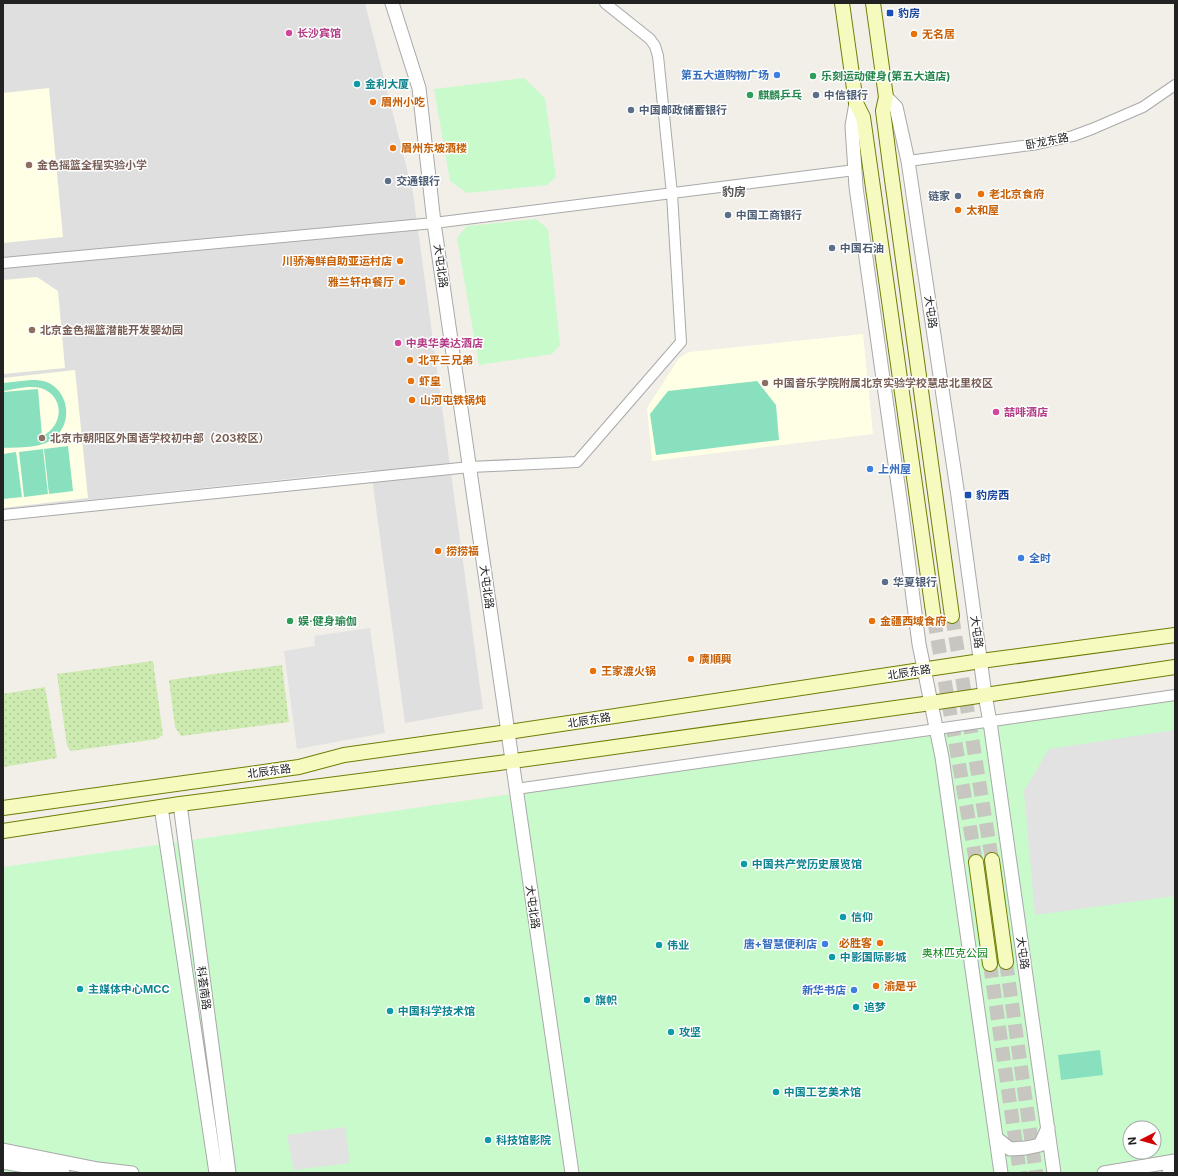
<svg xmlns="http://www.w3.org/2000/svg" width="1178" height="1176" font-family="Inter,'Noto Sans SC',sans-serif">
<defs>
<pattern id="grass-dots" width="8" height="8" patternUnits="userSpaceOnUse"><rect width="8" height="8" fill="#cdebb0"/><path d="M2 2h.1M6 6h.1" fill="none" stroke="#b0c997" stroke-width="1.8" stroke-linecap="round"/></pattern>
</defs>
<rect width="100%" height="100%" fill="#f2efe9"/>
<path fill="#e0dfdf" d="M3 3H365L413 193 483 709 405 723 371 470 3 509Z"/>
<path fill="#ffffe5" d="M49 88 63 237 3 243V93Z
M37 277 58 291 65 368 3 374V280Z
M863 334 873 434 652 461 647 408 679 358 689 352Z
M75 370 88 498 3 508V378Z"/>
<path fill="url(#grass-dots)" d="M153 661 163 735 157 739 71 751 67 746 57 674Z
M282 665 289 722 181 736 175 727 169 680Z
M45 687 57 758 3 767V694Z"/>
<path fill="#c8facc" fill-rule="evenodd" d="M524 78 545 98 556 177 547 185 467 193 450 181 434 89Z
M536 219 548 229 560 345 552 354 479 365 457 238 467 226Z
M1175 699V1173H3V867ZM1130 1128H1154V1152H1130Z"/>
<path fill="#88e0be" d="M31 380C37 380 43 380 49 383 70 394 72 424 54 438 41 449 19 447 3 448V392L38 389 42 436C64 426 65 396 41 388 29 385 14 389 3 391V383Z
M757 381 776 405 779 440 656 455 650 414 668 391Z
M68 446 73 491 49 494 44 449Z
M43 449 48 494 24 497 19 452Z
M16 452 22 497 3 499V454Z
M1100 1050 1103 1075 1061 1080 1058 1055Z"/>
<path fill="#e2e2e2" d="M370 628 385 733 297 749 284 651 315 646 314 636Z
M1175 730V896L1035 915 1024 791 1049 749Z
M345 1127 350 1163 294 1170 287 1135Z"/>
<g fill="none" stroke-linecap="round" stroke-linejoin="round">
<path stroke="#c8c6c1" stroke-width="14" stroke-dasharray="14 7" stroke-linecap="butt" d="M952 616 992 860
M934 619 976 862
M1006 962 1036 1173
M990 964 1020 1173"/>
<g stroke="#a9a9a9" stroke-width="12">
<path id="minor" d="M908 161 1038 144 1073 136 1092 129 1143 107 1175 85
M3 263 434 223 855 170
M3 515 470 467 577 462 681 342 672 194 658 56 655 46 650 39 605 3
M516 789 1175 695"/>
</g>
<g stroke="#a9a9a9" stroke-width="15">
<path id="tertiary" d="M392 3 419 88 434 223 572 1173
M886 97 896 107 908 161 958 496 985 695 990 722 1054 1173
M856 103 852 126 856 187 902 513 919 644 942 757 1001 1173
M180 804 229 1173
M161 807 216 1173
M996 1138 1010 1149 1026 1148 1040 1145 1048 1128
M3 1150 98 1169 132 1173
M3 1162 63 1173
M1104 1173 1175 1161
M1169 1173 1175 1172"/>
</g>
<g stroke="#707d05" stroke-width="16">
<path id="secondary" d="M842 3 856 103 863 117 934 619
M873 3 886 97 883 111 890 165 952 616
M3 808 299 767 344 755 508 732 981 661 1175 635
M3 831 180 804 499 763 931 703 1175 667
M992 860 1006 962
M976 862 990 964"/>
</g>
<use href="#minor" stroke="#fff" stroke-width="10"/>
<use href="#tertiary" stroke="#fff" stroke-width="13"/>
<use href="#secondary" stroke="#f7fabf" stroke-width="14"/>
</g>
<g fill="#1a4fb4" stroke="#fff" stroke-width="1.5">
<rect x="886" y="9" width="8" height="8" rx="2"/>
<rect x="964" y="491" width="8" height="8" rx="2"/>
</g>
<g fill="#d1479c" stroke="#fff" stroke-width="1.5">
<circle cx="289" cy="33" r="4"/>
<circle cx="398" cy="343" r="4"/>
<circle cx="996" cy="412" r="4"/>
</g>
<g fill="#e8710a" stroke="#fff" stroke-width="1.5">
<circle cx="914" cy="34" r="4"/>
<circle cx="373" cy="102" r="4"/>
<circle cx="393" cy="148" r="4"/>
<circle cx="981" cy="194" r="4"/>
<circle cx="958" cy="210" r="4"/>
<circle cx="400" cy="261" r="4"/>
<circle cx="402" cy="282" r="4"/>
<circle cx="410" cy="360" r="4"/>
<circle cx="411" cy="381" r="4"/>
<circle cx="412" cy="400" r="4"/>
<circle cx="438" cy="551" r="4"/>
<circle cx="872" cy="621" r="4"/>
<circle cx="691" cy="659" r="4"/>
<circle cx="593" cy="671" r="4"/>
<circle cx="880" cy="943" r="4"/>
<circle cx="876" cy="986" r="4"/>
</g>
<g fill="#3f7fe0" stroke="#fff" stroke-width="1.5">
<circle cx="777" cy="75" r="4"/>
<circle cx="870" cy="469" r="4"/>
<circle cx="1021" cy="558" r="4"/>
<circle cx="825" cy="944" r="4"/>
<circle cx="854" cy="990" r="4"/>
</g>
<g fill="#2e9e5b" stroke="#fff" stroke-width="1.5">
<circle cx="813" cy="76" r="4"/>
<circle cx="750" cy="95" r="4"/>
<circle cx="290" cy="621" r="4"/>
</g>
<g fill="#0f9aa8" stroke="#fff" stroke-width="1.5">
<circle cx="357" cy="84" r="4"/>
<circle cx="744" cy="864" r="4"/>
<circle cx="843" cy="917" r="4"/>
<circle cx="659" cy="945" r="4"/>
<circle cx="832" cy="957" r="4"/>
<circle cx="80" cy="989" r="4"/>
<circle cx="587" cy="1000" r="4"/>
<circle cx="856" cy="1007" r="4"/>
<circle cx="390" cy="1011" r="4"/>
<circle cx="671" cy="1032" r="4"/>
<circle cx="776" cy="1092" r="4"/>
<circle cx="488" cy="1140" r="4"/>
</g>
<g fill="#5c6f8a" stroke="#fff" stroke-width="1.5">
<circle cx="816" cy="95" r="4"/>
<circle cx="631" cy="110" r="4"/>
<circle cx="388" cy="181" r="4"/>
<circle cx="958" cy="196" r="4"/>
<circle cx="728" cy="215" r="4"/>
<circle cx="832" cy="248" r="4"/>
<circle cx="885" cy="582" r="4"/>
</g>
<g fill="#8d6e63" stroke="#fff" stroke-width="1.5">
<circle cx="29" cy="165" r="4"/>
<circle cx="32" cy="330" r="4"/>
<circle cx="765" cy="383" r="4"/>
<circle cx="42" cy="438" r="4"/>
</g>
<g text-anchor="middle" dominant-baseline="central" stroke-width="3" stroke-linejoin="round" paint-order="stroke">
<g font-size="11" font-weight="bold" fill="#164399" stroke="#fff" text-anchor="start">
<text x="898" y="13">豹房</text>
<text x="976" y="495">豹房西</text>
</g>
<g font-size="11" font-weight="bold" fill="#b23c85" stroke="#fff" text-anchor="start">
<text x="297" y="33">长沙宾馆</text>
<text x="406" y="343">中奥华美达酒店</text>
<text x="1004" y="412">喆啡酒店</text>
</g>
<g font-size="11" font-weight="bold" fill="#c56008" stroke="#fff" text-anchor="start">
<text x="922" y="34">无名居</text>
<text x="381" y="102">眉州小吃</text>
<text x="401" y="148">眉州东坡酒楼</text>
<text x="989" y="194">老北京食府</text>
<text x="966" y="210">太和屋</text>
<text x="392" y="261" text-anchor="end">川骄海鲜自助亚运村店</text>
<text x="394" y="282" text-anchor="end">雅兰轩中餐厅</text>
<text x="418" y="360">北平三兄弟</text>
<text x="419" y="381">虾皇</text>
<text x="420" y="400">山河屯铁锅炖</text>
<text x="446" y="551">捞捞福</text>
<text x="880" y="621">金疆西域食府</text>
<text x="699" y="659">廣順興</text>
<text x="601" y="671">王家渡火锅</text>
<text x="872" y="943" text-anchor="end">必胜客</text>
<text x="884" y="986">渝是乎</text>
</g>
<g font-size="11" font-weight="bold" fill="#366cbe" stroke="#fff" text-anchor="end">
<text x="769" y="75">第五大道购物广场</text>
<text x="878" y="469" text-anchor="start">上州屋</text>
<text x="1029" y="558" text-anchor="start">全时</text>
<text x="817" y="944">唐+智慧便利店</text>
<text x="846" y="990">新华书店</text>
</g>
<g font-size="11" font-weight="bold" fill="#27864d" stroke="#fff" text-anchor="start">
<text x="821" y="76">乐刻运动健身(第五大道店)</text>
<text x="758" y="95">麒麟乒乓</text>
<text x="298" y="621">娱·健身瑜伽</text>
</g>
<g font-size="11" font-weight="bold" fill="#0d838f" stroke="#fff" text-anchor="start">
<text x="365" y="84">金利大厦</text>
<text x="752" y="864">中国共产党历史展览馆</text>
<text x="851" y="917">信仰</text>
<text x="667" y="945">伟业</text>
<text x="840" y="957">中影国际影城</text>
<text x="88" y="989">主媒体中心MCC</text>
<text x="595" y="1000">旗帜</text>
<text x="864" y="1007">追梦</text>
<text x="398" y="1011">中国科学技术馆</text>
<text x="679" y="1032">攻坚</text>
<text x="784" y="1092">中国工艺美术馆</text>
<text x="496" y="1140">科技馆影院</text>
</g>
<g font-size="11" font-weight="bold" fill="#4e5e75" stroke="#fff" text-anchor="start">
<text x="824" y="95">中信银行</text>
<text x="639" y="110">中国邮政储蓄银行</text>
<text x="396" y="181">交通银行</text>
<text x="950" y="196" text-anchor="end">链家</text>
<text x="736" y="215">中国工商银行</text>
<text x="840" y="248">中国石油</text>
<text x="893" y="582">华夏银行</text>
</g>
<g font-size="11" fill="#222" stroke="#fff">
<text transform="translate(1047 141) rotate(-11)">卧龙东路</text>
<text transform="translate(441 266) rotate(82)">大屯北路</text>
<text transform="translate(931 312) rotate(82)">大屯路</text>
<text transform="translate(487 587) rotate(82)">大屯北路</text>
<text transform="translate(977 632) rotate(82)">大屯路</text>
<text transform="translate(909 672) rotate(-9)">北辰东路</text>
<text transform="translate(589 720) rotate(-9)">北辰东路</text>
<text transform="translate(269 771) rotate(-8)">北辰东路</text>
<text transform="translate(533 907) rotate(82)">大屯北路</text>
<text transform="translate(1023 953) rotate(82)">大屯路</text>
<text transform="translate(204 988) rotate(82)">科荟南路</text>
</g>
<g font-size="11" font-weight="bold" fill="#785e54" stroke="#fff" text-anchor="start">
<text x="37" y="165">金色摇篮全程实验小学</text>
<text x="40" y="330">北京金色摇篮潜能开发婴幼园</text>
<text x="773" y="383">中国音乐学院附属北京实验学校慧忠北里校区</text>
<text x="50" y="438">北京市朝阳区外国语学校初中部（203校区）</text>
</g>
<g font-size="11" fill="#0c8416" stroke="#fff">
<text x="955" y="953">奥林匹克公园</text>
</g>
<g font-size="12" font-weight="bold" fill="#555" stroke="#fff">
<text x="734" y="191">豹房</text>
</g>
</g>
<rect width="1178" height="1176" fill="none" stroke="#222222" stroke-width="8"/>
<g transform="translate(1142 1140) rotate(264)"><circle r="19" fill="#ffffff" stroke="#a7a7a7"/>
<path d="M0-3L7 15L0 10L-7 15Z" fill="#d40000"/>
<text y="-6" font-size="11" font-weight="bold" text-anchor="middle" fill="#222222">N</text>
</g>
</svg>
